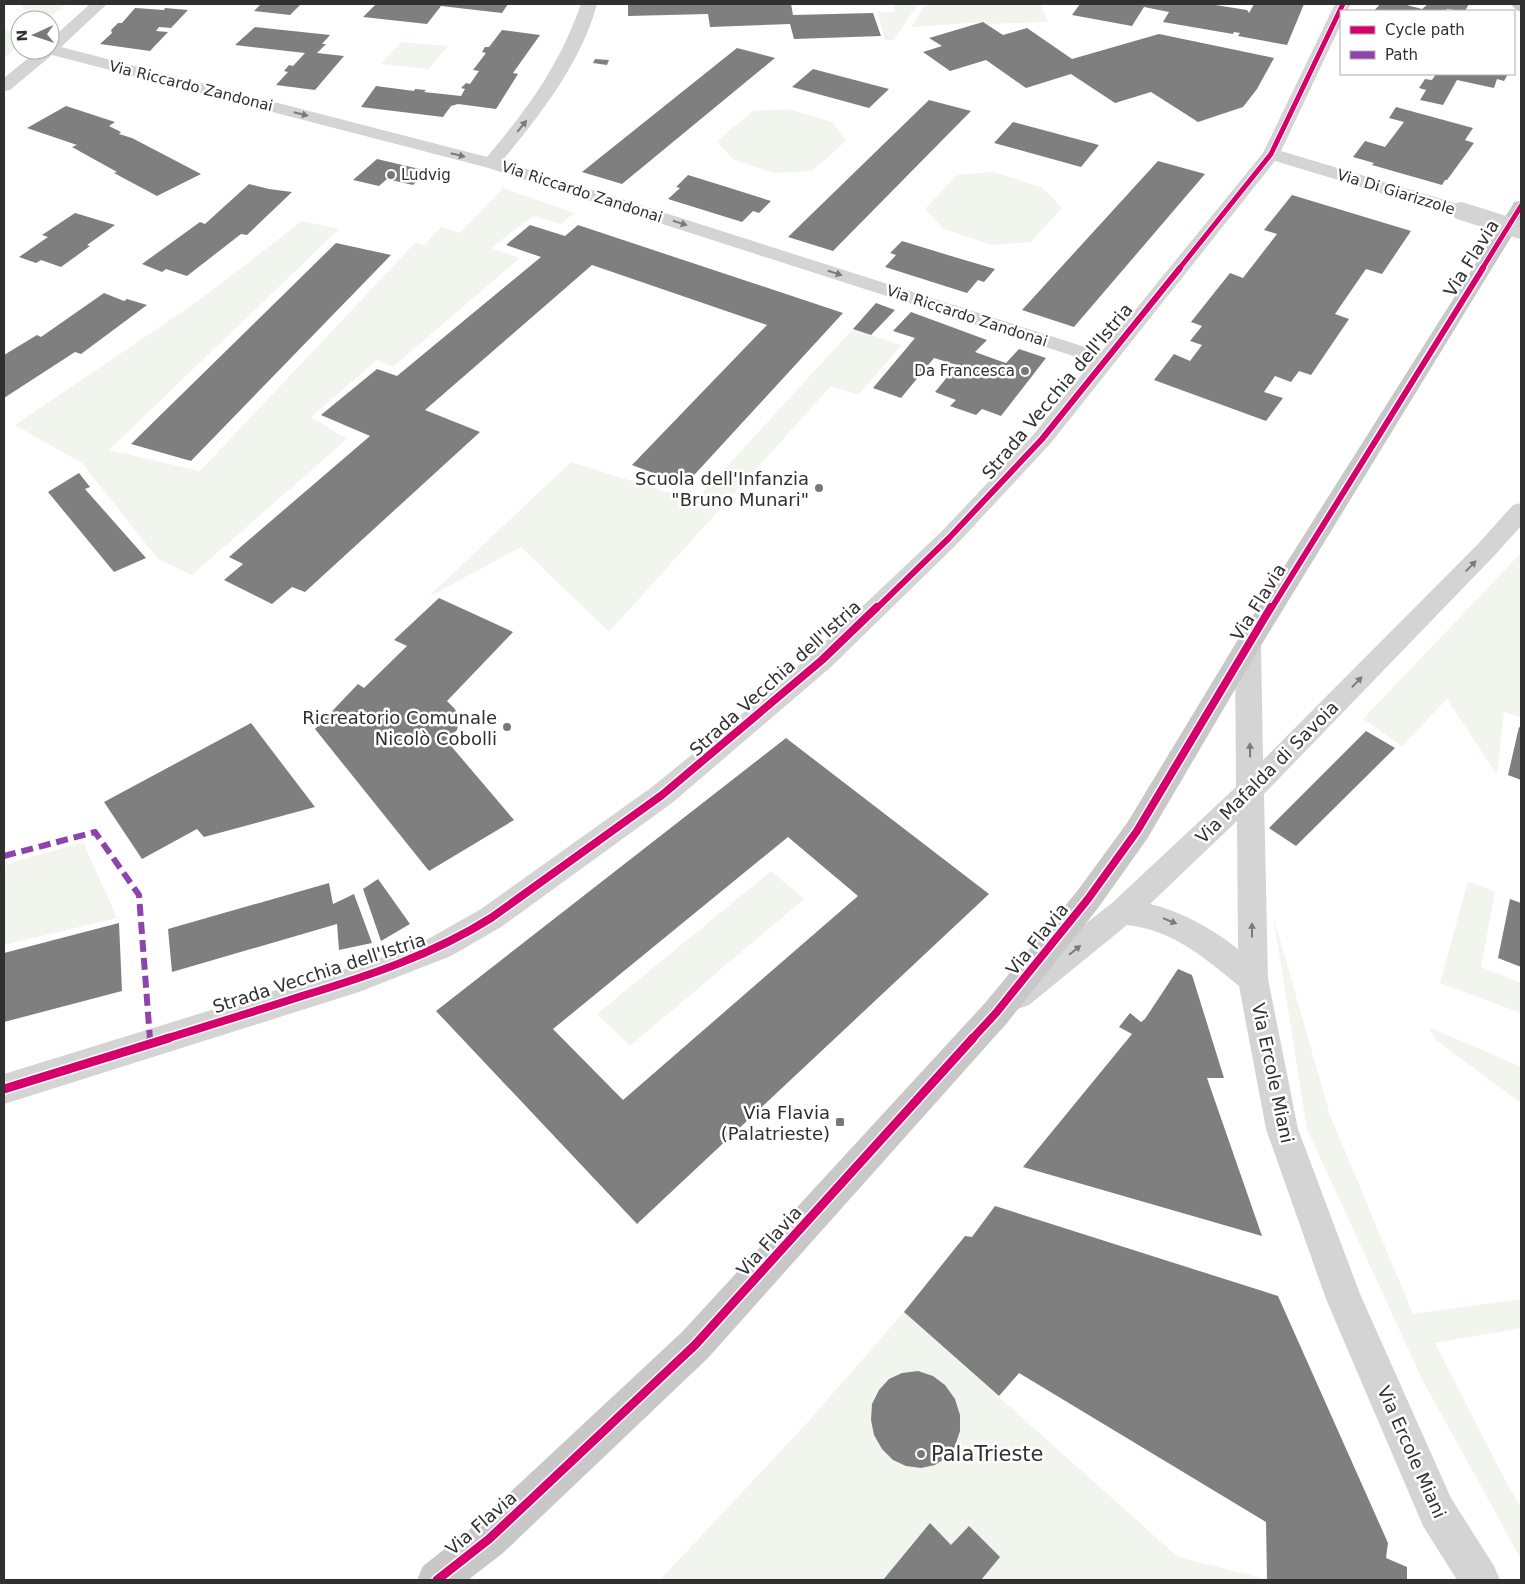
<svg xmlns="http://www.w3.org/2000/svg" width="1525" height="1584" font-family="'DejaVu Sans',sans-serif">
<rect width="100%" height="100%" fill="#fff"/>
<path fill="#f1f5ed" d="M20 4H66L47 20H36Z
M893 4H918L894 40H885L878 12H895Z
M926 4H1040L1048 22 987 24 983 22 911 27Z
M4 25 15 40 16 47 4 59Z
M401 42 448 46 429 69 381 64Z
M788 109 832 122 846 141 812 171 773 173 732 159 717 141 753 111Z
M994 172 1043 188 1062 208 1031 242 991 245 944 229 925 209 957 175Z
M503 188 574 213 561 224 533 216 491 248 520 258 393 367 377 360 311 417 347 439 192 575 158 559 82 463 15 425 198 301 302 221 339 229 109 450 200 471 415 243 424 245 441 227 460 233Z
M853 329 902 345 858 395 831 386 609 632 521 547 428 597 571 462 695 501Z
M1521 553V717L1504 712 1497 775 1447 699 1402 746 1363 719Z
M83 842 117 918 4 945V865Z
M771 871 804 899 630 1046 597 1014Z
M1468 881 1495 892 1481 967 1521 983V1013L1440 983Z
M1273 915 1330 1115 1413 1314 1521 1299V1328L1435 1343 1506 1482 1521 1507V1559L1423 1381 1307 1129Z
M1429 1027 1521 1067V1103L1435 1039Z
M904 1312 1178 1557 1270 1580H660L806 1424Z"/>
<path fill="#7f7f7f" fill-rule="evenodd" d="M261 4H301L290 15 254 11Z
M376 4H508L502 13 441 6 427 24 363 17Z
M628 4H791L793 15 873 13 881 36 794 39 790 24 710 27 708 14 628 16Z
M1080 4H1209L1247 10 1249 13 1254 4H1304L1287 45 1238 36 1240 33 1234 32 1233 34 1163 22 1169 12 1144 7 1132 26 1072 15Z
M1380 4H1403L1422 9 1428 4H1469L1465 11 1447 9 1445 11H1374Z
M135 8 164 10 165 8 188 10 171 28 159 27 156 31 168 32 150 51 100 44 112 33 111 30 118 23H122Z
M983 22 1003 35 1027 28 1072 59 1159 34 1274 58 1257 89 1243 107 1198 122 1151 92 1115 103 1071 74 1026 88 986 60 950 71 923 52 942 46 929 38Z
M255 27 330 35 322 44H326L317 53 344 56 315 90 276 85 288 72 284 71 289 65 293 66 305 53 235 45Z
M502 30 540 35 513 73 518 74 496 109 458 104 451 106 443 117 361 107 376 86 414 91 415 89 426 90 424 92 461 96 465 89 461 88 466 83 470 84 479 71 473 70 486 53 482 52 485 47H489Z
M737 48 775 58 622 184 582 172Z
M595 59 609 60 607 65 593 63Z
M813 69 889 89 869 108 792 87Z
M1436 74H1508L1504 81 1497 79 1494 88 1457 80 1443 105 1420 100 1426 90 1419 88 1425 79 1432 80Z
M929 100 971 111 833 251 788 237Z
M66 106 115 122 109 126 121 132 119 134 132 138 201 174 157 196 114 173 117 172 72 147 77 145 27 128Z
M1396 107 1473 128 1465 140 1474 143 1447 180H1445L1442 185 1372 165 1374 163 1353 157 1365 141 1385 147 1404 122 1389 118Z
M1013 122 1099 145 1081 167 994 143Z
M377 159 428 171 413 185 387 179 379 186 353 180Z
M1158 161 1205 174 1074 327 1022 310Z
M688 175 730 188 771 201 759 213 753 211 742 222 668 199 680 188 676 187Z
M249 184 269 189 292 192 247 235 241 234 187 276 166 269 162 272 142 264 200 222 205 224Z
M1292 195 1411 231 1382 274 1366 269 1335 314 1349 319 1311 375 1299 371 1291 382 1275 376 1264 392 1283 398 1266 421 1154 380 1174 354 1190 361 1202 345 1190 341 1202 326 1191 322 1230 273 1243 278 1277 234 1264 230Z
M75 213 115 225 87 245 90 246 61 267 41 260 36 263 19 257 48 237 42 235Z
M530 225 565 236 578 225 843 313 685 485 632 465 767 325 592 265 425 410 480 432 305 592 292 587 272 604 224 580 243 564 229 557 370 436 321 415 377 369 397 376 541 257 506 245Z
M902 241 951 256 995 269 984 282 978 280 967 293 885 267 896 255 890 253Z
M336 243 391 255 191 461 131 444Z
M104 293 124 301 127 299 147 305 81 354 75 352 4 398V355L37 335 41 337Z
M876 303 895 310 871 335 853 329Z
M911 312 987 340 975 352 1000 361 1006 363 1019 349 1046 358 1001 416 982 409 976 415 950 406 956 400 935 392 957 365 934 358 901 398 873 388 915 338 893 331Z
M79 473 90 487 85 489 146 558 114 572 48 492Z
M439 598 513 632 447 701 454 708 460 717 457 730 446 740 514 820 429 871 315 729 358 684 364 688 407 646 394 640Z
M251 723 315 807 204 837 197 829 142 859 104 802Z
M1519 727 1521 728V780L1508 775Z
M1366 731 1395 748 1296 846 1269 828Z
M786 738 989 894 637 1224 436 1011ZM788 837 858 896 623 1100 553 1029Z
M378 879 410 924 381 941 363 889Z
M329 883 333 904 354 894 372 943 339 950 337 924 172 972 168 929Z
M1510 899 1521 903V967L1498 958Z
M119 923 122 991 4 1022V953Z
M1178 969 1192 975 1224 1078H1207L1262 1236 1023 1167 1132 1034 1119 1027 1130 1013 1141 1022 1145 1019Z
M995 1206 1278 1296 1388 1543 1386 1558 1407 1567V1580H1267L1266 1522 1019 1373 999 1396 904 1312 965 1236 972 1237Z
M918 1371 933 1376 945 1385 955 1399 960 1415V1431L955 1446 947 1457 935 1465 921 1468 906 1466 893 1460 882 1449 874 1435 871 1420 872 1404 879 1390 889 1379 902 1373Z
M930 1523 951 1545 969 1526 1000 1557 981 1580H883Z"/>
<g fill="none" stroke-linecap="round" stroke-linejoin="round">
<path fill="#d4d4d4" fill-rule="evenodd" d="M90 4H107L61 47 487 157C529 107 559 66 581 4H597C581 63 541 114 502 161L1101 352 1263 153 1335 4H1351L1347 11H1341V24L1281 151 1468 207 1470 211 1468 215 1461 217 1454 215 1275 161 1050 444 957 544 831 667 672 803 501 927 451 956 359 992 4 1104V1074L383 957 430 938 481 909 652 787 753 705 813 653 941 532 1034 434 1092 362 485 167 52 55 10 90 4 91V78L38 50H50V40Z
M1521 503V526L1494 556 1264 794 1268 979 1298 1129 1360 1294 1451 1498 1494 1566 1500 1580H1457L1423 1526 1326 1299 1266 1129 1239 986C1203 957 1175 931 1127 925L1029 1005 1018 1009 1007 1005 1003 995 1007 985 1112 903 1236 787 1235 645 1239 638 1248 636 1257 638 1261 645 1263 760 1478 544 1513 505ZM1237 821 1238 949C1211 928 1183 912 1150 904Z"/>
<path fill="#c8c8c8" fill-rule="evenodd" d="M1511 4H1521V12L1516 10Z
M1521 201V221L1257 652 1147 839 1098 908 1007 1023 708 1358 503 1553 468 1580H417L423 1566 475 1525 682 1332 985 1003 1078 890 1127 823 1239 638 1512 206 1514 202Z"/>
<path stroke="#d4d4d4" stroke-width="18" d="M1461 211 1521 230"/>
<path stroke="#8e44ad" stroke-width="6" stroke-dasharray="12 6" stroke-linecap="butt" d="M4 856 95 832 139 895 150 1039"/>
<path stroke="#8e44ad" stroke-width="8" stroke-dasharray="16 8" stroke-linecap="butt" d="M150 1038V1043"/>
<g stroke="#fff" stroke-width="7">
<path id="cycleway-far3" d="M1179 269 1271 154 1343 4
M1482 269 1521 206"/>
</g>
<g stroke="#fff" stroke-width="9">
<path id="cycleway-far2" d="M876 609 949 538 1042 439 1180 268
M1271 609 1483 268"/>
</g>
<g stroke="#fff" stroke-width="11">
<path id="cycleway-far1" d="M165 1039C210 1025 256 1011 302 996 368 976 432 955 491 918L662 795 822 660 877 607
M972 1039 996 1013 1088 899 1137 831 1271 607"/>
</g>
<g stroke="#fff" stroke-width="12">
<path id="cycleway" d="M4 1089 169 1038
M437 1580 489 1539 695 1345 973 1038"/>
</g>
<use href="#cycleway-far3" stroke="#d6006c" stroke-width="5"/>
<use href="#cycleway-far2" stroke="#d6006c" stroke-width="6"/>
<use href="#cycleway-far1" stroke="#d6006c" stroke-width="8"/>
<use href="#cycleway" stroke="#d6006c" stroke-width="9"/>
</g>
<defs><path id="oneway-solid" d="M-6-.8H1V-3.2L6.5 0L1 3.2V.8H-6Z" transform="scale(1.25)"/></defs>
<g fill="#7a7a7a">
<use href="#oneway-solid" transform="translate(301 114) rotate(14)"/>
<use href="#oneway-solid" transform="translate(522 126) rotate(-51)"/>
<use href="#oneway-solid" transform="translate(458 155) rotate(14)"/>
<use href="#oneway-solid" transform="translate(680 223) rotate(18)"/>
<use href="#oneway-solid" transform="translate(835 273) rotate(18)"/>
<use href="#oneway-solid" transform="translate(1471 566) rotate(-46)"/>
<use href="#oneway-solid" transform="translate(1357 682) rotate(-46)"/>
<use href="#oneway-solid" transform="translate(1250 750) rotate(-91)"/>
<use href="#oneway-solid" transform="translate(1170 921) rotate(22)"/>
<use href="#oneway-solid" transform="translate(1252 930) rotate(-90)"/>
<use href="#oneway-solid" transform="translate(1075 950) rotate(-39)"/>
</g>
<g fill="#787878" stroke="#fff" stroke-width="2">
<circle cx="391" cy="175" r="5"/>
<circle cx="1025" cy="371" r="5"/>
<circle cx="819" cy="488" r="5"/>
<circle cx="507" cy="727" r="5"/>
<rect x="835" y="1117" width="10" height="10" rx="2.5"/>
<circle cx="921" cy="1454" r="5"/>
</g>
<g text-anchor="middle" dominant-baseline="central" stroke-width="5" stroke-linejoin="round" paint-order="stroke">
<g font-size="15" fill="#303030" stroke="#fff">
<text transform="translate(191 86) rotate(14)">Via Riccardo Zandonai</text>
<text transform="translate(582 192) rotate(18)">Via Riccardo Zandonai</text>
<text transform="translate(1396 192) rotate(17)">Via Di Giarizzole</text>
<text transform="translate(967 316) rotate(18)">Via Riccardo Zandonai</text>
</g>
<g font-size="15" fill="#303030" stroke="#fff" text-anchor="start">
<text x="401" y="175">Ludvig</text>
<text x="1015" y="371" text-anchor="end">Da Francesca</text>
</g>
<g font-size="18" fill="#303030" stroke="#fff">
<text transform="translate(1471 258) rotate(-58)">Via Flavia</text>
<text transform="translate(1057 391) rotate(-50)">Strada Vecchia dell'Istria</text>
<text transform="translate(1258 602) rotate(-58)">Via Flavia</text>
<text transform="translate(775 678) rotate(-42)">Strada Vecchia dell'Istria</text>
<text transform="translate(1267 772) rotate(-45)">Via Mafalda di Savoia</text>
<text transform="translate(1037 939) rotate(-51)">Via Flavia</text>
<text transform="translate(319 973) rotate(-18)">Strada Vecchia dell'Istria</text>
<text transform="translate(1273 1073) rotate(78)">Via Ercole Miani</text>
<text transform="translate(769 1241) rotate(-48)">Via Flavia</text>
<text transform="translate(1412 1452) rotate(66)">Via Ercole Miani</text>
<text transform="translate(481 1523) rotate(-41)">Via Flavia</text>
</g>
<g font-size="18" fill="#303030" stroke="#fff" text-anchor="end">
<text x="809" y="478">Scuola dell'Infanzia<tspan x="809" dy="21">"Bruno Munari"</tspan></text>
<text x="497" y="717">Ricreatorio Comunale<tspan x="497" dy="21">Nicolò Cobolli</tspan></text>
<text x="830" y="1112">Via Flavia<tspan x="830" dy="21">(Palatrieste)</tspan></text>
</g>
<g font-size="21" fill="#303030" stroke="#fff" text-anchor="start">
<text x="931" y="1454">PalaTrieste</text>
</g>
</g>
<rect width="1525" height="1584" fill="none" stroke="#303030" stroke-width="10"/>
<rect x="1340" y="10" width="175" height="65" fill="#ffffff" stroke="#acacac"/>
<rect x="1350" y="26" width="25" height="8" fill="#d6006c" stroke="#acacac"/>
<text x="1385" y="35" font-size="15" fill="#303030">Cycle path</text>
<rect x="1350" y="51" width="25" height="8" fill="#8e44ad" stroke="#acacac"/>
<text x="1385" y="60" font-size="15" fill="#303030">Path</text>
<g transform="translate(35 35) rotate(267)"><circle r="24" fill="#ffffff" stroke="#acacac"/>
<path d="M0-4L9 19L0 12L-9 19Z" fill="#787878"/>
<text y="-8" font-size="14" font-weight="bold" text-anchor="middle" fill="#303030">N</text>
</g>
</svg>
